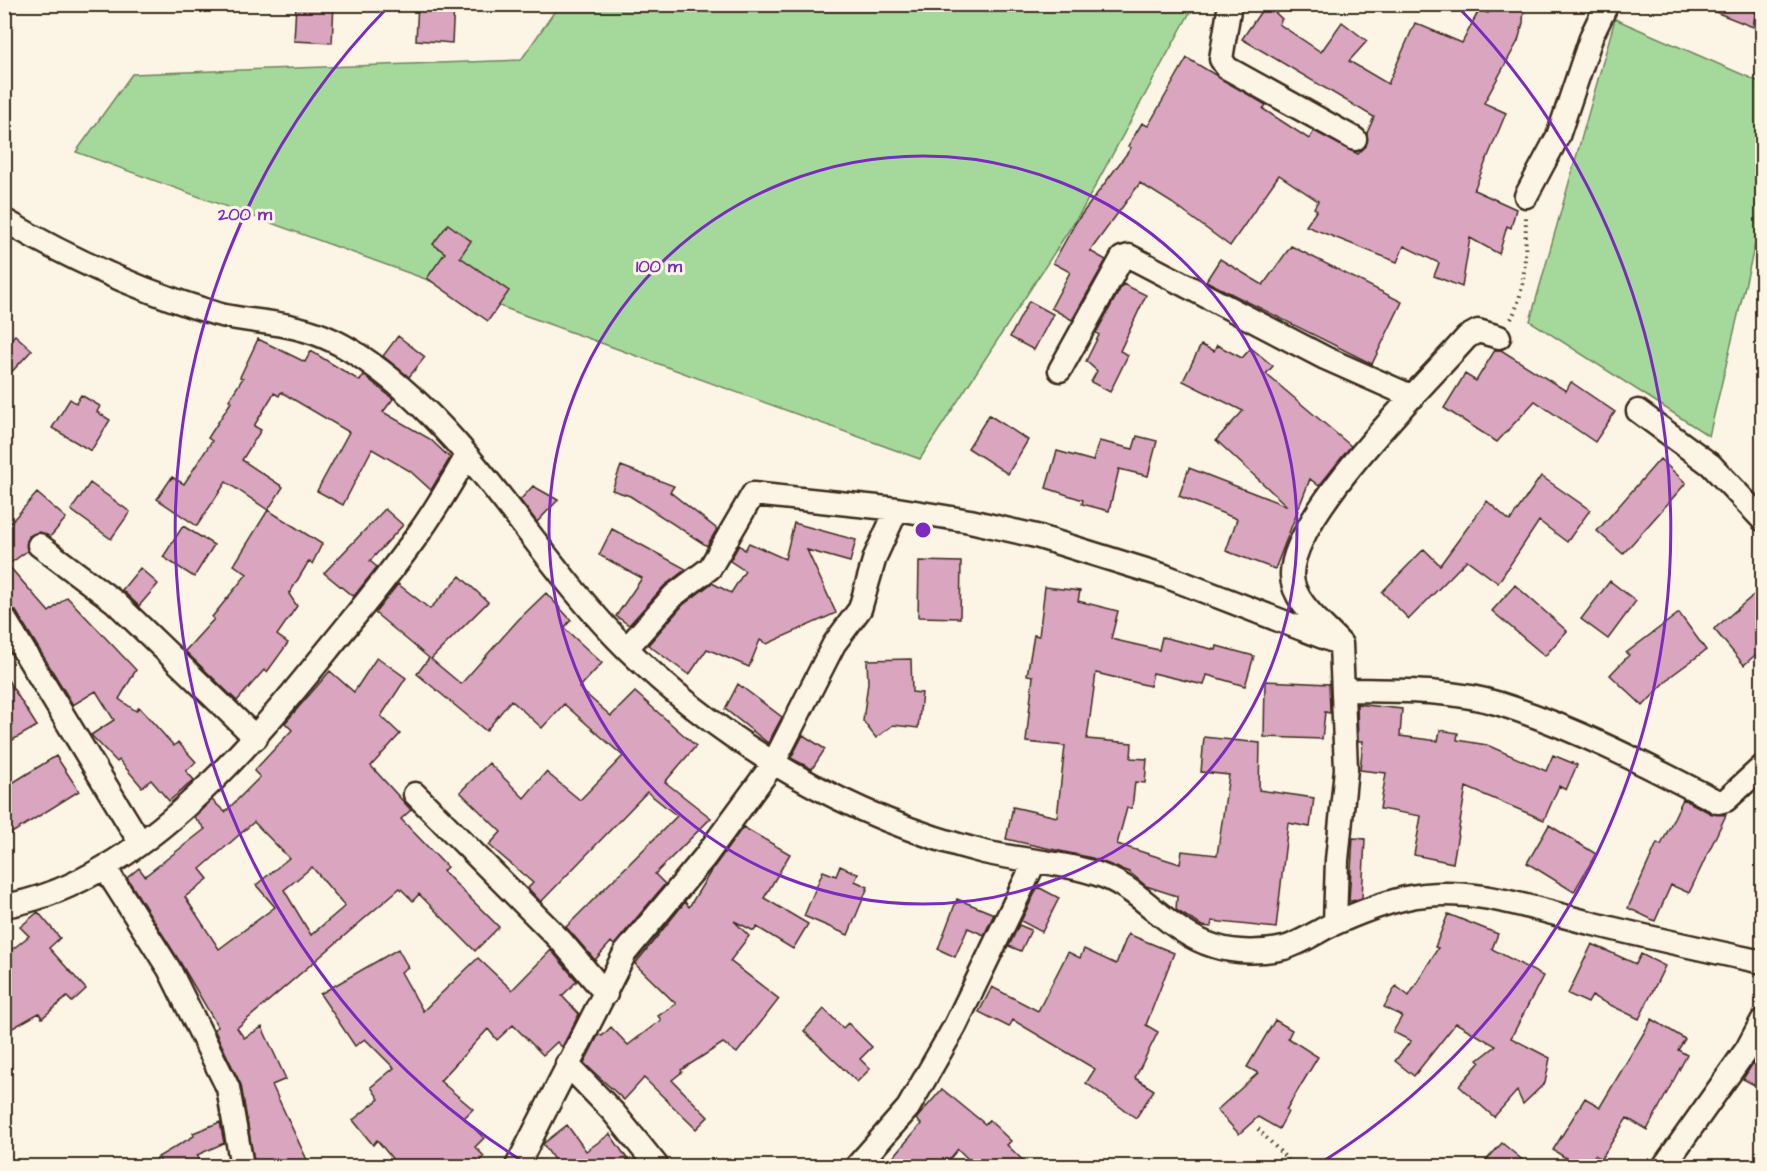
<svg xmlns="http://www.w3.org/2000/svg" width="1767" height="1171" font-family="'Architects Daughter',sans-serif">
<rect width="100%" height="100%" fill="#fcf5e5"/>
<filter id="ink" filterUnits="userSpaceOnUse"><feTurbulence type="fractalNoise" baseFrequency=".0167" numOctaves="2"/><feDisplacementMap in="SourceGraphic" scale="12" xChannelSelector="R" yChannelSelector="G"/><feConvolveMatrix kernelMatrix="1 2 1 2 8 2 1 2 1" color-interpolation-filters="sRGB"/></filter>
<g filter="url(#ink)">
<path fill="#a5d99b" stroke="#70825c" stroke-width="1.5" d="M559 5H1194L1082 210 920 459 76 152 132 74 521 60Z
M1615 19 1762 83V215L1709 436 1530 321Z"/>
<path fill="#d9a5bf" stroke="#3b2a1e" stroke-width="1.5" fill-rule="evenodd" d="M296 4H334L332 43 294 41Z
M418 4H454L452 43 416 40Z
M1266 4 1282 19 1279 24 1321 52 1342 22 1367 41 1349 61 1388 84 1415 23 1462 43 1479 10 1488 13 1489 4H1524L1523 23 1518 41 1484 103 1506 113 1474 190 1516 209 1511 228 1507 226 1499 254 1470 238 1462 287 1434 276 1439 263 1404 246 1397 262 1306 226 1317 210 1314 208 1318 201 1279 175 1230 246 1172 203 1140 183 1090 251 1106 260 1072 320 1051 308 1070 272 1053 263 1076 222 1131 148 1128 146 1142 123 1148 126 1187 58 1266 105 1263 109 1309 139 1314 131 1358 154 1366 146 1367 133 1374 117 1242 39Z
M1700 4H1757L1753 27 1700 6Z
M448 224 471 241 460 257 509 291 488 321 427 278 445 253 433 244Z
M1291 246 1402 302 1372 364 1206 281 1220 259 1263 285Z
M1123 284 1146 295 1120 351 1128 355 1110 392 1091 382 1097 371 1086 361 1099 335 1096 333Z
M1029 301 1053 314 1034 350 1010 337Z
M15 335 32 350 4 380V346Z
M398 336 425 357 409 377 383 356Z
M258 339 305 362 311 351 360 381 363 376 366 377 393 399 383 412 430 439 450 458 431 490 410 471 372 449 343 505 317 491 349 432 281 392 279 396 274 393 254 426 261 430 242 460 283 487 268 510 226 482 197 526 157 499 172 477 184 484 212 441 208 438 231 402 229 400 243 378 240 377Z
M1201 345 1214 351 1217 345 1242 358 1251 348 1273 366 1266 374 1351 446 1319 486 1310 479 1275 569 1226 551 1237 519 1179 496 1189 468 1287 506 1216 440 1243 411 1183 381Z
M1495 350H1501L1566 391 1571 382 1615 412 1595 442 1535 401 1497 442 1444 408 1465 374 1476 381Z
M81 395 100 406 97 412 110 420 91 451 52 428 70 399 76 403Z
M989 415 1028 440 1008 474 968 448Z
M1137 436 1157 441 1148 476 1119 469 1109 511 1082 504 1083 500 1046 488 1057 451 1093 461 1099 441 1133 449Z
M1660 459 1686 483 1623 554 1597 531Z
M621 466 674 486 670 492 717 529 707 546 630 496 612 490Z
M1541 476 1590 510 1567 542 1539 521 1498 583 1467 560 1409 619 1382 592 1424 549 1440 565 1487 501 1510 521Z
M90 483 130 512 111 539 71 510Z
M533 486 558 500 537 522 520 500Z
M37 493 66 518 50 537 40 532 29 536 27 551 8 565 49 612 67 597 136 670 119 699 136 711 139 707 174 746 178 742 196 762 186 771 194 780 169 801 151 780 142 787 119 760 117 762 91 735 114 720 96 691 73 705 16 611 4 605V530Z
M385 509 403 525 370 561 377 567 354 596 350 594 324 573Z
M268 510 322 544 312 564 309 561 289 594 297 606 277 635 288 643 267 672 264 670 237 701 185 651 214 619 212 617 247 574 234 565Z
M794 523 856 540 850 562 807 550 836 613 767 644 760 640 749 667 707 649 689 675 648 645 683 605 712 583 731 593 745 571 730 561 739 545 745 550 749 543 785 559Z
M183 526 214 545 194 577 163 557Z
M612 529 686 569 664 586 629 625 616 616 642 578 599 555Z
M919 561 961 562 960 618 918 617Z
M140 568 158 584 139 606 122 590Z
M460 576 488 602 431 659 461 684 518 620 546 593 571 620 564 628 602 663 579 688 611 716 635 692 696 746 665 782 711 818 655 874 665 884 614 945 611 942 595 960 566 927 677 816 647 792 541 902 528 888 533 883 489 845 501 832 460 792 489 763 524 798 546 772 580 800 623 756 564 704 542 728 511 700 486 731 417 674 429 658 375 613 398 584 430 609Z
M1610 581 1636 601 1608 639 1581 619Z
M1515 585 1567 631 1545 656 1492 611Z
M1045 587 1080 591 1078 601 1118 611 1111 639 1159 650 1162 637 1216 650 1217 646 1254 656 1245 686 1207 675 1204 685 1153 673 1150 686 1096 673 1087 739 1132 743 1131 758 1147 759 1145 783 1135 782 1132 808H1127L1117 844 1180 864 1182 851 1217 855 1229 775 1201 772 1204 737 1260 743 1259 790 1314 798 1310 827 1288 823 1276 928 1212 921 1211 927 1202 926 1176 910 1177 896 1146 886 1129 872 1092 858 1006 839 1013 807 1057 817 1065 746 1026 742 1033 676 1027 675 1034 635 1039 636Z
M1762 588V649L1744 665 1714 629Z
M1679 613 1706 650 1671 676 1643 706 1610 675 1629 655 1626 653Z
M377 657 406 678 381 716 400 734 371 766 411 810 401 819 447 867 443 871 499 927 475 951 419 894 413 901 400 888 237 1028 244 1038 262 1027 286 1079 272 1085 307 1160 293 1167H255L241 1085 214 1029 218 1027 180 962 127 878 139 868 145 876 205 829 194 817 212 800 225 812 260 777 254 771 292 730 285 723 330 671 354 692ZM254 822 289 858 256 885 275 907 219 949 185 897 208 879 200 869ZM312 867 345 906 311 935 284 890Z
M911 659 912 692 922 693 918 728 893 725 876 738 863 721 868 683 867 660Z
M4 674 37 726 4 745Z
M1265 681 1329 684 1330 713 1325 712 1322 739 1264 737Z
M738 684 782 717 768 743 725 709Z
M1357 704 1402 709 1400 736 1438 741 1440 730 1458 733 1457 740 1487 745 1546 771 1553 755 1577 765 1566 790 1559 786 1544 820 1466 787 1453 863 1414 855 1421 816 1380 809 1386 773 1360 770 1363 741H1358Z
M803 735 825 749 812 769 791 758Z
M56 756 79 791 4 838V788Z
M1683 799 1712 814 1726 815 1689 893 1671 885 1655 921 1628 908 1657 843 1661 845Z
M1549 825 1596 854 1574 892 1527 863Z
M743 827 790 854 764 898 808 924 793 949 757 927 754 931 734 921 749 936 730 961 779 999 737 1053 723 1043 681 1070 682 1072 672 1080 708 1117 696 1129 644 1078 624 1100 584 1063 599 1034 602 1036 611 1027 628 1045 661 1020 658 1016 676 1004 635 964 685 902 689 907 711 871Z
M1353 838 1365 839 1362 898 1352 901H1349Z
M840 866 858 874 855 881 868 887 848 935 804 916 823 871 836 876Z
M1038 887 1059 898 1042 932 1021 921Z
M957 899 994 914 984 935 968 928 955 957 938 949Z
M38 912 60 938 49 948 86 989 72 1002 67 997 42 1018 39 1013 4 1033V956L29 936 20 927Z
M1448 914 1498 934 1492 949 1543 976 1511 1038 1550 1058 1545 1083 1523 1104 1517 1091 1494 1117 1459 1086 1480 1062 1478 1060 1496 1046 1456 1023 1414 1076 1395 1061 1411 1041 1393 1032 1402 1016 1384 1007 1396 986 1409 996 1438 948 1435 947Z
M1019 925 1031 930 1021 951 1009 946Z
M1128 934 1174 953 1146 1025 1158 1032 1135 1078 1154 1090 1136 1118 1086 1083 1095 1069 1013 1020 1009 1027 979 1012 992 987 1038 1011 1068 952 1080 958 1084 949 1116 964Z
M1592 944 1636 964 1641 954 1665 966 1639 1019 1592 996 1588 1003 1568 994Z
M398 949 408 967 401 972 423 1011 478 958 512 990 551 950 577 981 562 996 579 1014 562 1047 557 1042 543 1055 513 1025 497 1040 488 1029 440 1081 473 1109 464 1118 484 1138 475 1147 484 1156 474 1167H399L377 1140 373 1145 353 1120 379 1099 371 1087 394 1068 365 1039 355 1046 320 994Z
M824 1009 843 1028 848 1023 872 1047 860 1059 870 1069 857 1082 804 1031Z
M1652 1019 1685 1039 1678 1050 1687 1055 1647 1130 1627 1118 1601 1159 1595 1155 1588 1167H1580L1553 1150 1585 1098 1600 1107Z
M1275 1020 1292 1030 1288 1038 1318 1057 1286 1110 1288 1112 1279 1129 1258 1117 1239 1134 1217 1110 1258 1073 1247 1067Z
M1762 1049V1089L1743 1079Z
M942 1089 985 1124 989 1120 1011 1141 1007 1145 1030 1167H976L958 1149 943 1167H885L921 1124 916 1119Z
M220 1122 224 1143 197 1155 204 1167H163L158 1157 194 1136 193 1133Z
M567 1125 586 1151 610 1134 633 1167H559L543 1144Z
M1502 1143 1531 1167H1480Z"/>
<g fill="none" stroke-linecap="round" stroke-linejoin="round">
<g stroke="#3b2a1e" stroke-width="27">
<path id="minor" d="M1230 4 1221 59 1227 68 1355 139
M1526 196 1558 136 1592 35 1607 4
M4 220C70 259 144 292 217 314 243 321 271 321 297 328 324 334 348 347 370 363 475 438 536 559 627 649 725 745 850 818 984 852 1023 861 1065 862 1103 876 1145 892 1168 932 1214 946 1235 953 1262 953 1284 948 1299 944 1315 933 1329 926 1353 915 1381 904 1406 898 1469 884 1533 909 1594 924 1650 938 1706 950 1762 962
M1060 370 1122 258 1129 256 1325 358 1413 397
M1638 411 1711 465 1762 519
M39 545 115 602 256 738
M4 618 140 842
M627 648 674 595 710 568 753 494 897 509 970 521 1036 536 1165 576 1341 644
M1345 690C1396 691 1450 689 1500 704 1576 728 1648 766 1718 802L1726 800 1762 767
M415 794 562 942 606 994
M105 868 169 969 228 1088 242 1166
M4 906C135 884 247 750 326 652 358 612 392 572 421 530 438 506 452 481 467 456
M1335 923 1337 860 1346 769 1341 644C1325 626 1291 601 1292 574 1293 513 1424 386 1467 337L1478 331 1499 337
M567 1064 614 1113 657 1166
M517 1166 625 953 704 858 773 764 834 644 860 609 875 557 897 509
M857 1166 908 1108 955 1026 1035 861
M1664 1166 1747 1049 1762 1021"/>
</g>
<path stroke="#3b2a1e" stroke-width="4" stroke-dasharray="1.5 4.5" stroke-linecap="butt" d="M1511 319C1527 290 1525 250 1526 217
M1258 1129 1294 1166"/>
<use href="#minor" stroke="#fcf5e5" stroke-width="22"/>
</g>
</g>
<g fill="none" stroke="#7b2cbf" stroke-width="3">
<circle cx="923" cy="530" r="374"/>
<path d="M527 1164A748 748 0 0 1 389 6M1457 6A748 748 0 0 1 1319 1164"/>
</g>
<circle cx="923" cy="530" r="9" fill="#7b2cbf" stroke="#fcf5e5" stroke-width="3"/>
<g font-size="18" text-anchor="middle" font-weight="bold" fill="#7b2cbf" stroke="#fcf5e5" stroke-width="6" stroke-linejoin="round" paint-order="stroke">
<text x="245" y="220">200 m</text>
<text x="659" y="272">100 m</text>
</g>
<rect width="1767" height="1171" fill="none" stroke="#fcf5e5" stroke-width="24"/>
<rect x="12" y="12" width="1743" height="1147" fill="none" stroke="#3b2a1e" stroke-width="2" filter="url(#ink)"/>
</svg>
